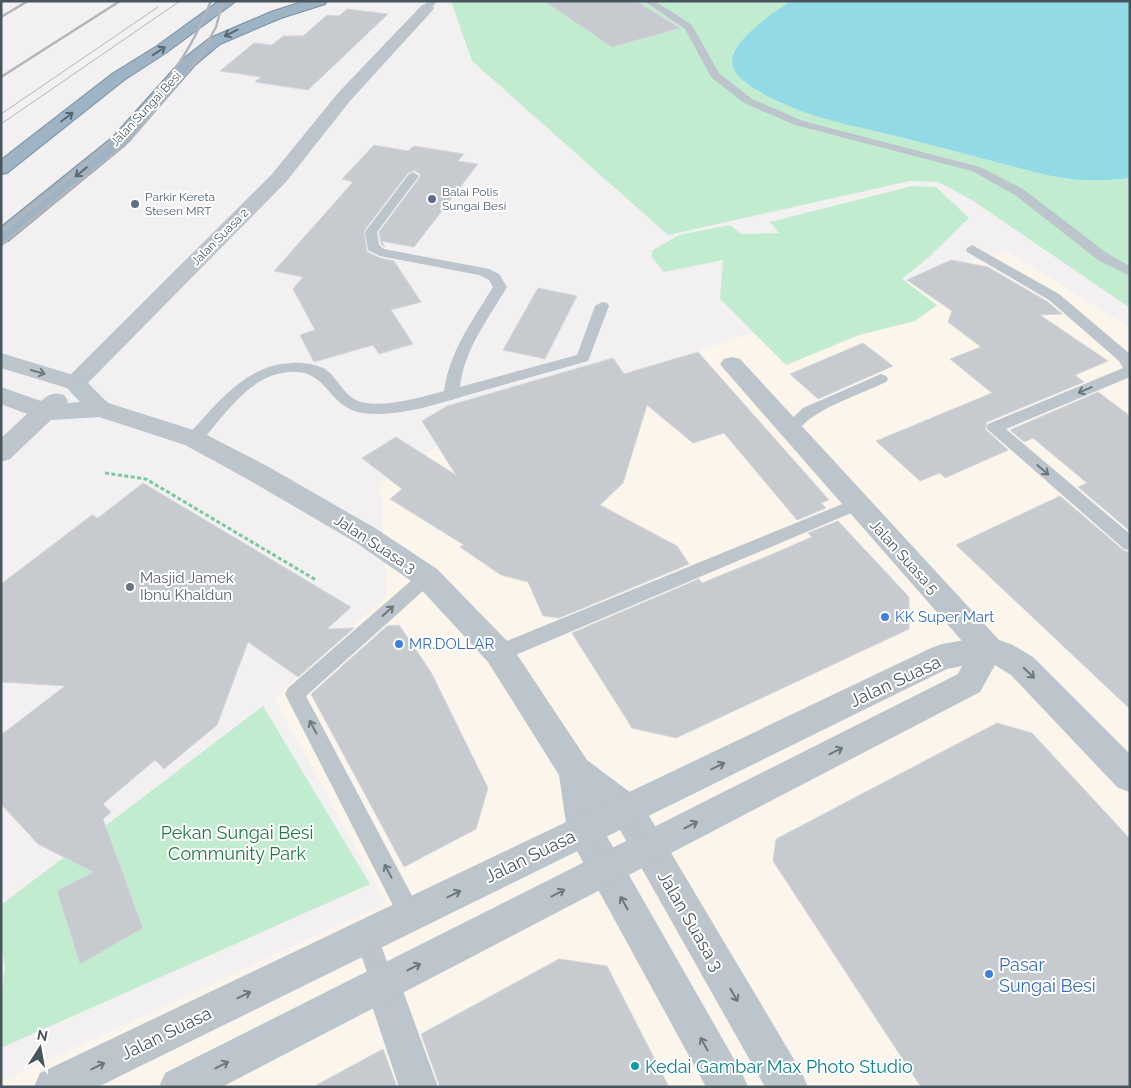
<svg xmlns="http://www.w3.org/2000/svg" width="1131" height="1088" font-family="Raleway,sans-serif">
<rect width="100%" height="100%" fill="#f2f0f0"/>
<path fill="#fbf5eb" d="M1006 250 1130 328V1087H1V1082L386 903 274 698 387 595 380 483 469 426Z"/>
<path fill="#c2eccf" d="M451 1H791L757 26 733 53 744 82 760 92 805 112 1046 175C1076 181 1099 182 1130 178V308L972 200 938 182 910 181 668 235 472 61Z
M912 186 936 187 969 218 929 257 902 279 937 305 915 321 859 335 786 365 720 299 723 260 664 272 651 256 653 250 679 235 730 225 741 234 779 233 770 222Z
M263 706 370 884 1 1048V998L5 966 1 946V905Z"/>
<path fill="#92dbe6" d="M791 1H1130V178C1099 182 1076 181 1046 175 995 162 943 148 892 135 863 128 832 122 804 112 786 105 733 85 732 62 731 41 775 11 791 1Z"/>
<path fill="#c7cbcf" stroke="#d4d7db" d="M544 1H636L680 28 612 47Z
M347 9 388 14 308 90 255 82 261 77 220 71 254 43 272 45 283 36H303L327 15 339 16Z
M374 145 408 151 414 146 464 154 458 161 478 164 414 247 381 241 385 247 381 244 379 232 420 177V174L414 170 408 173 364 231 367 252 380 258 394 261 421 302 391 310 413 344 379 354 373 345 314 362 300 335 315 330 293 289 303 277 274 271 353 182 342 179Z
M951 260 988 267 1048 302 1062 314 1040 315 1108 361 1075 375 1084 382 987 422 985 429 1008 450 945 478 940 473 920 481 876 441 992 393 950 359 981 347 948 322 952 311 907 280Z
M538 288 577 296 545 359 503 350Z
M863 343 893 366 818 399 790 374Z
M698 352 829 500 821 503 826 508 797 520 724 433 693 443 647 405 623 483 600 505 677 546 689 564 559 618 543 616 528 582 501 575 460 547 464 545 390 499 402 489 362 458 396 437 456 475 422 421 447 406 613 358 624 374Z
M1098 392 1130 416V531L1078 487 1087 483 1033 438 1024 442 1010 430Z
M143 483 351 607 327 629 354 628 298 677 248 642 217 725 164 769 155 760 103 804 111 812 103 819 143 928 80 964 57 891 93 872 38 844 1 804V735L65 686 1 682V584L92 515 98 518Z
M1060 496 1123 550 1130 553V709L956 545Z
M838 521 909 597V629L676 738 632 728 572 633 699 579 702 583 768 556 812 537 808 533Z
M399 625 431 672 488 788 476 829 404 867 311 694 387 626Z
M997 723 1032 733 1130 839V1087H921L773 861 776 839Z
M559 959 607 966 669 1087H440L421 1034Z
M383 1049 397 1087H313Z"/>
<g fill="none" stroke-linecap="round" stroke-linejoin="round">
<g stroke="#7691a7" stroke-width="2">
<path id="trunk" d="M219 1H236L167 52 124 80 7 173 1 174V160L112 74 157 46Z
M305 1H327L325 4 281 18 220 44 195 65 125 145 8 241 1 243V227L113 137 183 59 210 38 271 12Z"/>
</g>
<path stroke="#7cc89d" stroke-width="3" stroke-dasharray="4 2.5" stroke-linecap="butt" d="M105 473 146 479 316 580"/>
<path fill="#bcc5cc" fill-rule="evenodd" d="M428 1H437L430 10H424L422 8Z
M644 1H655L692 25 719 73 752 99 803 121 980 167 1023 189 1108 254 1130 266V276L1098 260 1015 195 972 171 795 125 744 103 711 77 685 29Z
M413 172 419 176 377 232 379 245 384 249 489 269 499 274 507 287C488 319 464 350 460 387L577 355 595 306 602 302 607 303 609 306 588 361C553 371 517 381 482 391 445 401 402 418 363 413 324 407 329 364 282 373 247 379 222 418 200 443L194 445 188 443 186 439 188 435C217 404 245 365 291 363 302 362 315 364 325 369 338 378 345 398 361 402 385 408 421 397 444 391 450 350 472 322 493 287L489 280 479 275 380 256 368 250 365 232 409 174Z
M972 245 1059 294 1130 354V377L1006 429 1130 534V551L1124 549 986 428 988 424 1123 368 1119 361 1049 300 967 252 966 249Z
M881 374 886 376 888 379 886 382C865 392 833 403 814 416 803 422 798 436 784 432L782 428 803 408Z
M857 498 863 500 865 504 863 508 506 659 499 661 492 659 489 653 492 647Z
M427 570 433 572 436 577 433 582 306 696 418 907 422 915 418 923 410 927 402 923 285 694 288 688 421 572Z
M367 924 375 928 394 982 391 991 382 994 373 991 355 936 359 928Z"/>
<path fill="#bcc5cc" fill-rule="evenodd" d="M382 964 395 969 438 1087H399L364 982 369 969Z"/>
<path fill="#bcc5cc" fill-rule="evenodd" d="M427 4 432 5 434 8 432 11 350 101 286 182 83 388 75 391 67 388 63 383 67 378 272 174 338 93 422 5Z
M732 357 740 359 999 640 1003 649 999 658 988 662 977 658 724 369 720 364 724 359Z
M102 401 203 433 267 466 375 528 437 569 510 644 587 760 639 799 802 1073 808 1087H765L615 821 598 808 601 826 742 1073 748 1087H706L572 842 567 830 559 775 488 662 417 585 355 542 249 480 185 445 93 415 90 409 93 403Z"/>
<path fill="#bcc5cc" fill-rule="evenodd" d="M1 353 83 378 114 409 111 415 102 417 51 420 10 459 1 462V438L27 414 1 404V387L41 401C49 394 54 392 64 395L68 401 67 403 80 402 67 388 1 368Z
M988 636 1013 645 1033 657 1130 754V792L1118 788 1011 675 995 665 980 692 222 1087H159L165 1073 958 674 962 666 947 669 98 1087H34L40 1073 931 648 942 644Z"/>
<use href="#trunk" fill="#9eb4c4" fill-rule="evenodd"/>
<path stroke="#b2b6ba" stroke-width="1" d="M1 114 158 7
M1 124 180 1"/>
<path stroke="#b2b6ba" stroke-width="2.5" d="M1 17 28 1
M1 77 120 1
M71 176C118 136 166 92 195 36 201 25 206 13 211 1
M86 176 129 141 198 60 216 27 223 1"/>
<path stroke="#b2b6ba" stroke-width="3" d="M1 232 72 175
M1 245 87 175"/>
</g>
<defs><path id="oneway-shaft" d="M-6 0H5M1.5-3L5.5 0L1.5 3" fill="none" stroke-width="1.6" stroke-linecap="round" stroke-linejoin="round" transform="scale(1.25)"/></defs>
<g stroke="#5a6871">
<use href="#oneway-shaft" transform="translate(231 33) rotate(154)"/>
<use href="#oneway-shaft" transform="translate(159 51) rotate(-34)"/>
<use href="#oneway-shaft" transform="translate(67 117) rotate(-37)"/>
<use href="#oneway-shaft" transform="translate(81 172) rotate(141)"/>
</g>
<g stroke="#6c777e">
<use href="#oneway-shaft" transform="translate(38 372) rotate(16)"/>
<use href="#oneway-shaft" transform="translate(1085 390) rotate(157)"/>
<use href="#oneway-shaft" transform="translate(1043 470) rotate(41)"/>
<use href="#oneway-shaft" transform="translate(388 611) rotate(-42)"/>
<use href="#oneway-shaft" transform="translate(1029 673) rotate(44)"/>
<use href="#oneway-shaft" transform="translate(313 727) rotate(-118)"/>
<use href="#oneway-shaft" transform="translate(836 751) rotate(-27)"/>
<use href="#oneway-shaft" transform="translate(718 766) rotate(-26)"/>
<use href="#oneway-shaft" transform="translate(691 825) rotate(-27)"/>
<use href="#oneway-shaft" transform="translate(388 871) rotate(-118)"/>
<use href="#oneway-shaft" transform="translate(558 893) rotate(-28)"/>
<use href="#oneway-shaft" transform="translate(454 894) rotate(-26)"/>
<use href="#oneway-shaft" transform="translate(624 903) rotate(-119)"/>
<use href="#oneway-shaft" transform="translate(414 967) rotate(-27)"/>
<use href="#oneway-shaft" transform="translate(244 995) rotate(-26)"/>
<use href="#oneway-shaft" transform="translate(734 995) rotate(60)"/>
<use href="#oneway-shaft" transform="translate(704 1044) rotate(-119)"/>
<use href="#oneway-shaft" transform="translate(222 1065) rotate(-27)"/>
<use href="#oneway-shaft" transform="translate(98 1066) rotate(-26)"/>
</g>
<g fill="#5c6f8a" stroke="#fff" stroke-width="2">
<circle cx="432" cy="199" r="5"/>
<circle cx="135" cy="204" r="5"/>
</g>
<circle fill="#6b7280" stroke="#fff" stroke-width="2" cx="130" cy="587" r="5"/>
<g fill="#3f7fe0" stroke="#fff" stroke-width="2">
<circle cx="885" cy="617" r="5"/>
<circle cx="399" cy="644" r="5"/>
<circle cx="989" cy="974" r="5"/>
</g>
<circle fill="#0f9aa8" stroke="#fff" stroke-width="2" cx="635" cy="1066" r="5"/>
<g text-anchor="middle" dominant-baseline="central" stroke-width="4" stroke-linejoin="round" paint-order="stroke">
<g font-size="12" fill="#49555c" stroke="#fff">
<text transform="translate(146 109) rotate(-47)">Jalan Sungai Besi</text>
<text transform="translate(220 237) rotate(-45)">Jalan Suasa 2</text>
</g>
<g font-size="12" fill="#4e5e75" stroke="#fff" text-anchor="start">
<text x="442" y="192">Balai Polis<tspan x="442" dy="14">Sungai Besi</tspan></text>
<text x="145" y="197">Parkir Kereta<tspan x="145" dy="14">Stesen MRT</tspan></text>
</g>
<g font-size="15" fill="#49555c" stroke="#fff">
<text transform="translate(375 544) rotate(33)">Jalan Suasa 3</text>
<text transform="translate(904 557) rotate(48)">Jalan Suasa 5</text>
</g>
<g font-size="15" fill="#5b616d" stroke="#fff" text-anchor="start">
<text x="140" y="578">Masjid Jamek<tspan x="140" dy="17">Ibnu Khaldun</tspan></text>
</g>
<g font-size="15" fill="#366cbe" stroke="#fff" text-anchor="start">
<text x="895" y="617">KK Super Mart</text>
<text x="409" y="644">MR.DOLLAR</text>
</g>
<g font-size="18" fill="#49555c" stroke="#fff">
<text transform="translate(895 681) rotate(-25)">Jalan Suasa</text>
<text transform="translate(530 856) rotate(-26)">Jalan Suasa</text>
<text transform="translate(691 921) rotate(60)">Jalan Suasa 3</text>
<text transform="translate(166 1033) rotate(-26)">Jalan Suasa</text>
</g>
<g font-size="18" fill="#1d7a44" stroke="#fff">
<text x="237" y="832">Pekan Sungai Besi<tspan x="237" dy="21">Community Park</tspan></text>
</g>
<g font-size="18" fill="#366cbe" stroke="#fff" text-anchor="start">
<text x="999" y="964">Pasar<tspan x="999" dy="21">Sungai Besi</tspan></text>
</g>
<g font-size="18" fill="#0d838f" stroke="#fff" text-anchor="start">
<text x="645" y="1066">Kedai Gambar Max Photo Studio</text>
</g>
</g>
<rect width="1131" height="1088" fill="none" stroke="#49555c" stroke-width="5"/>
<g transform="translate(40 1048) rotate(11)" stroke="#ffffff" stroke-width="4" paint-order="stroke">
<path d="M0-4L9 19L0 12L-9 19Z" fill="#49555c"/>
<text y="-8" font-size="14" font-weight="bold" text-anchor="middle" fill="#49555c">N</text>
</g>
</svg>
